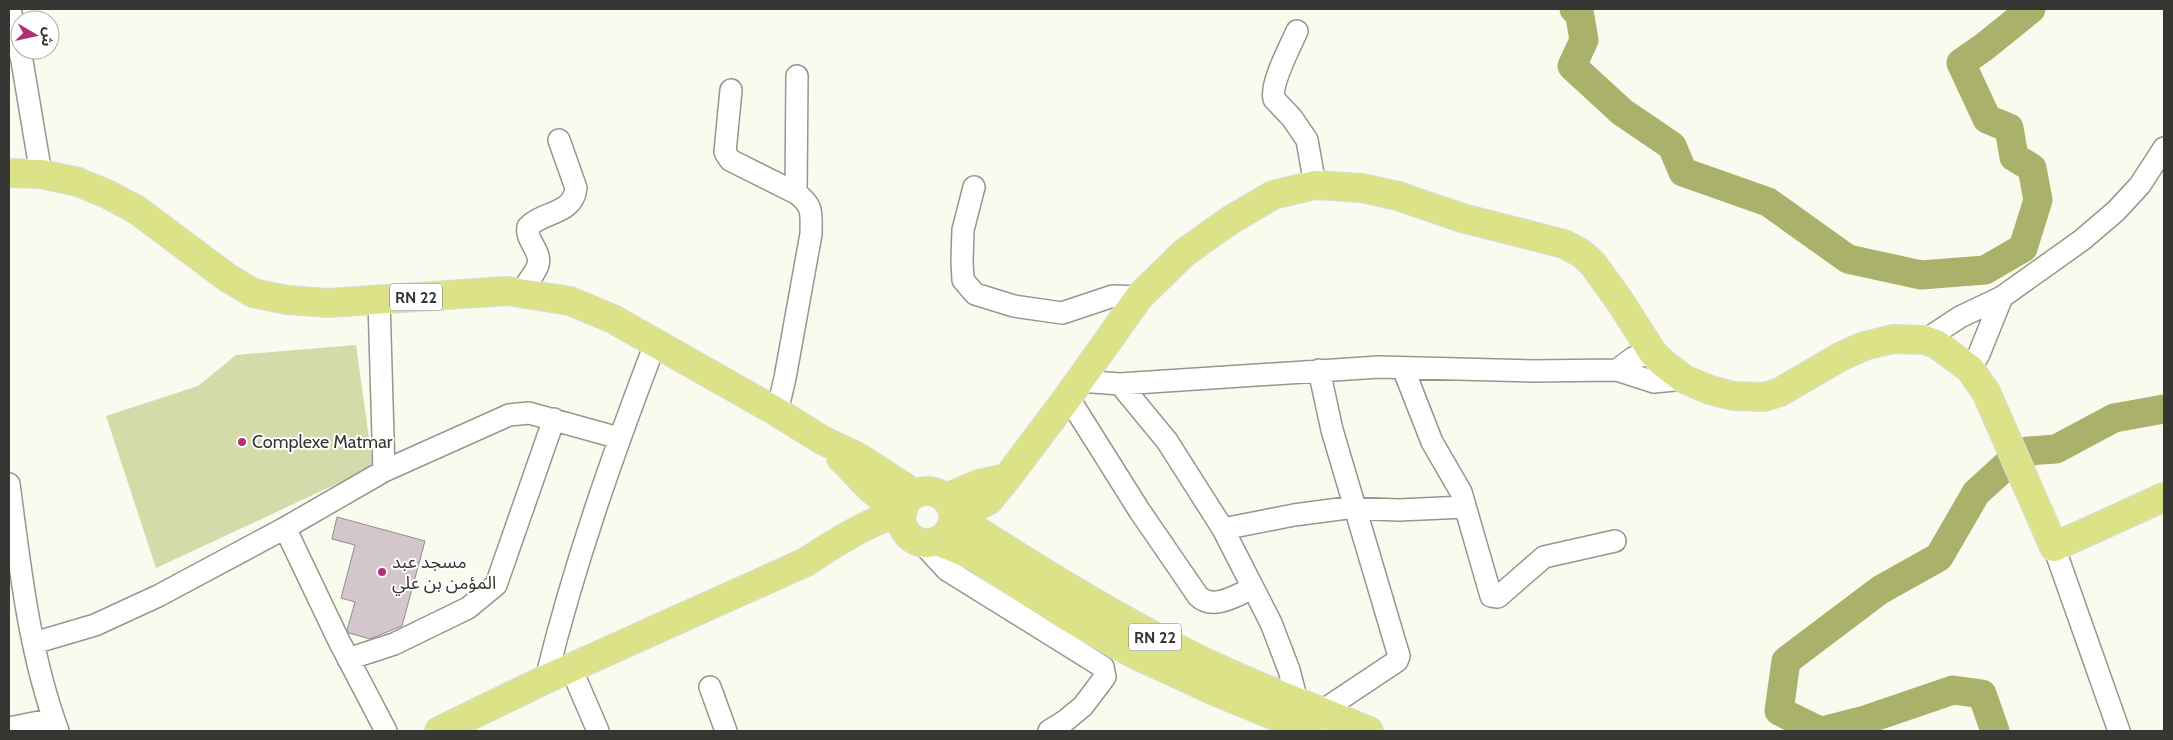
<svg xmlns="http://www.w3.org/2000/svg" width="2173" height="740" font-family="Cabin,'Noto Sans Arabic',sans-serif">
<rect width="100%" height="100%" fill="#f9fbef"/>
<path fill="#d4daa9" d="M356 345 373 467 156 568 106 416 198 386 236 355Z"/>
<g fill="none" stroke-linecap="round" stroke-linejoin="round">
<path stroke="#aab16a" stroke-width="29" d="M1574 9 1579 11 1584 40 1572 66 1622 112 1672 146 1683 172 1768 202 1848 259 1921 275 1985 270 2023 248 2038 200 2032 168 2014 157 2009 128 1987 119 1961 63 1984 47 2031 9
M1820 731 1779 711 1786 661 1880 590 1939 557 1976 493 2011 461 2028 451 2056 449 2114 418 2164 409
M1822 731 1865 720 1953 690 1982 694 1995 731"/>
</g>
<path fill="#d4c7cc" stroke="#958a8e" d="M337 517 425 541 402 626 370 639 349 633 347 630 355 602 341 598 355 545 332 539Z"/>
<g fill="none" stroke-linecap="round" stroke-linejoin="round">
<g stroke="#96978d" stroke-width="24">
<path id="minor" d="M10 9 22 61 41 174
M1297 31C1290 47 1270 84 1274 99L1292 118 1307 140 1315 185
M731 90 725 152 730 160 796 193C814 206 811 214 811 234L785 378 777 412
M974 187 963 230 962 261 963 280 975 294 1014 306 1062 313 1113 296 1139 297
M796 193 797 76
M521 292C526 284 535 274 538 265 542 251 525 240 528 227 543 211 573 215 576 188L559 140
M379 301 384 471
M1925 340 1960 317 2002 297 2082 240 2116 211 2140 185 2164 148
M1403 368 1432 442 1461 492 1491 596 1498 597 1544 557 1615 541
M1970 369 1979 354 2002 297
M1617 370 1633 358 1653 353
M1079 381 1120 384 1379 367 1533 371 1617 370 1654 382 1684 379
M1120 384 1167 441 1223 529 1271 623 1289 670 1297 701
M1068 397 1139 510 1198 596C1213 611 1237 595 1253 588
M9 484C20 567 29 652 58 731
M1223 529 1294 515 1347 508 1399 510 1465 507
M921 542 947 570 1103 667 1105 677 1083 706 1065 721 1049 731
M2054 547 2119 731
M34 643 95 625 158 596 285 528
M348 659 394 644 468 608 496 585 554 419
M571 668 598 731
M546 679C574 564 613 454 655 344
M710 687 726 731
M1317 722 1322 711 1397 661 1399 656 1332 430 1319 370
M9 728 54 719
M386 731 339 641 285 528 384 471 509 415 529 413 619 438"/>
</g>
<g stroke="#dbdbda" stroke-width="30">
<path id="major" d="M9 173 41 174 78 182 107 194 137 210 228 278 253 293 287 300 328 303 507 291 570 301 613 319 777 412 822 440 858 457 903 486 913 495
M841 458C861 476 875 501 904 507
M901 517a26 26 0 1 1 52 0a26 26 0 1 1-52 0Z
M945 498 979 484 1007 478
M953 518 989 500 1007 478 1068 397 1139 297 1184 253 1229 221 1273 195 1315 185 1362 188 1398 196 1462 218 1564 244 1581 253 1593 264 1619 300 1653 353 1663 363 1684 379 1710 390 1733 396 1764 397 1780 392 1840 357 1864 346 1893 339 1925 340 1936 344 1970 369 1986 392 2054 547 2164 497
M952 524 966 526 978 531C1049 577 1122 621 1198 659 1253 686 1312 707 1369 731
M937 541 972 555 1065 615 1132 653 1219 693 1311 731
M439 731 546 679 806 562C827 548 878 515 902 514"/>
</g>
<use href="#minor" stroke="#fff" stroke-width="21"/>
<use href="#major" stroke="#dce287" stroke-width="28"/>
</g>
<g fill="#b32f75" stroke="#fff" stroke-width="2">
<circle cx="242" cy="442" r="5"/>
<circle cx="382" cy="572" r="5"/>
</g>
<g text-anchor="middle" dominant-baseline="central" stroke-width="4" stroke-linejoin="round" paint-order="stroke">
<g fill="#fff" stroke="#727270" stroke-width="1">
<rect x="390" y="283.5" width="52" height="27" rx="4"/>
<rect x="1129" y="623.5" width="52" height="27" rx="4"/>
</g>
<g font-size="16" font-weight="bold" fill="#363632">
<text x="416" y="297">RN 22</text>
<text x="1155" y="637">RN 22</text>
</g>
<g font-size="18" fill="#363632" stroke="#fff" text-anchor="start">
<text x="252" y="442">Complexe Matmar</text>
<text x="392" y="562">مسجد عبد<tspan x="392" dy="21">المؤمن بن علي</tspan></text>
</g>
</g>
<rect width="2173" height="740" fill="none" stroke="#363632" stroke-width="20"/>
<g transform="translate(35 35) rotate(99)"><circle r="24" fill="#ffffff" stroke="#afafad"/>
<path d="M0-4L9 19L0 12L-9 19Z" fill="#b32f75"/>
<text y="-8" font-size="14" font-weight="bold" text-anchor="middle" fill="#363632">ش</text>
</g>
</svg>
